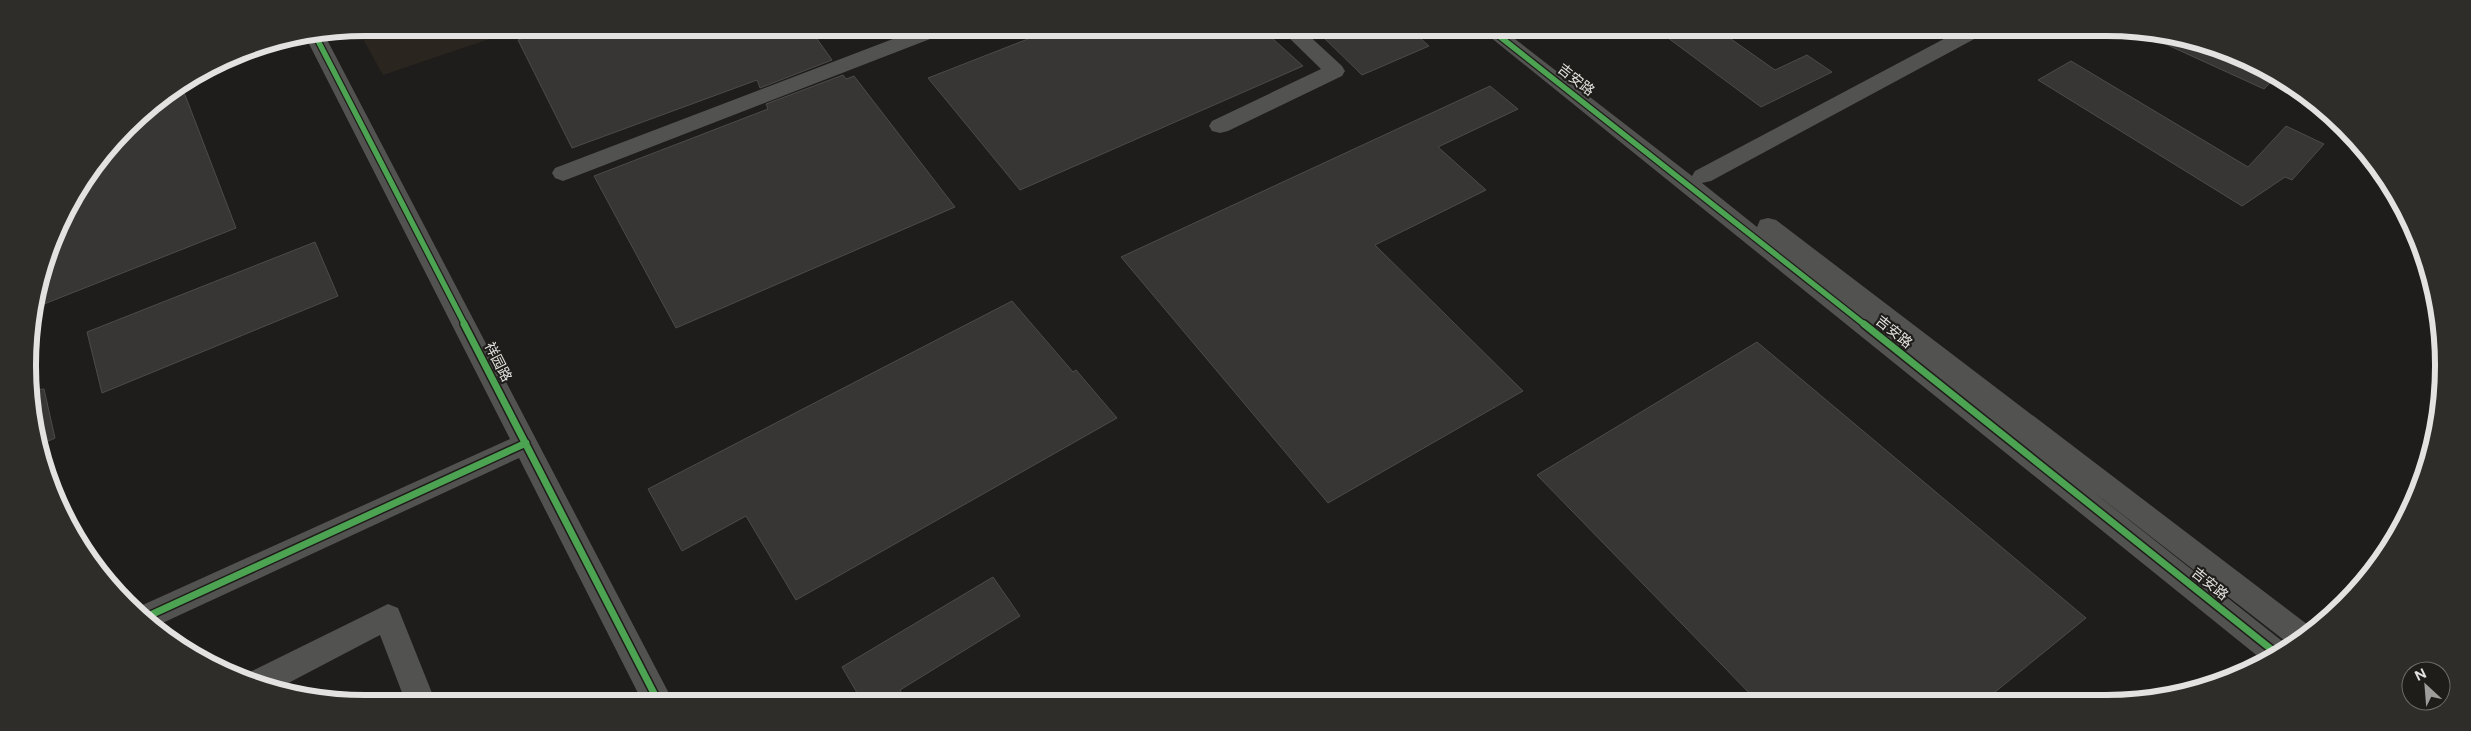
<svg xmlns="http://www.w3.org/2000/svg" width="2471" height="731" font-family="Figtree,'Noto Sans SC',sans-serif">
<rect width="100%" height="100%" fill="#1e1d1b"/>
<path fill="#2b251f" d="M357 28H522L383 75Z"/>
<path fill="#373635" stroke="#4c4b4a" d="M553 28 810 29 832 60 760 88 757 80 572 148 518 40Z
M1051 30 1264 31 1303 66 1020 190 928 78Z
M1317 31H1366L1374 38 1390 31H1412L1429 46 1362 75Z
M1660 32H1721L1775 70 1807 55 1832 72 1761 107Z
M2164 34H2171L2235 53 2277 76 2264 89 2161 42Z
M2071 61 2248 167 2286 126 2324 144 2292 180 2285 177 2242 206 2038 80Z
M843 75 846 79 854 76 955 207 676 328 594 176 768 109 766 104Z
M1490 86 1518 109 1438 147 1486 190 1375 245 1523 391 1328 503 1121 257Z
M182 87 236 228 34 308 39 278 62 216 98 160 142 112Z
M315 242 338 296 102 393 87 332Z
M1012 301 1073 372 1076 370 1117 418 796 600 746 516 682 551 648 489Z
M1757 342 2086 618 1984 701H1757L1537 475Z
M44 389 55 438 38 446 33 390Z
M993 577 1020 616 900 690 908 703H863L842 667Z"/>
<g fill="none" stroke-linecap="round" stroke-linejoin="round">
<path fill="#525251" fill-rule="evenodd" d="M919 29 946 30 943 34 571 178 563 181 555 178 552 173 555 168Z
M1282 31H1304L1342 66 1345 71 1342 76 1228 131 1220 133 1212 131 1209 126 1212 121 1321 69Z
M323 32 674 703H643L519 458 156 626 136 608 510 439 304 34Z
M1484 32H1506L1692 176 1695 171 1955 33H1981L1978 37 1711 181 1702 183 1757 227 1760 220 1768 218 1776 220 2312 628 2289 644 2091 490 2286 644 2287 646 2265 662Z
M388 604 398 608 436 703H406L380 635 275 690 244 680 246 674Z"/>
<g stroke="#1f1d1a" stroke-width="8">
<path id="cycleway-far1" d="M1494 32 1865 325
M314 33 465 325"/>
</g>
<g stroke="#1f1d1a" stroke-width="10">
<path id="cycleway" d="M464 324 659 703
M1864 324 2276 653
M146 617 526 443"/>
</g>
<use href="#cycleway-far1" stroke="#4ca352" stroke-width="5.5"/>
<use href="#cycleway" stroke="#4ca352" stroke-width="7"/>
</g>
<g text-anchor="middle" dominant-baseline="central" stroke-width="4.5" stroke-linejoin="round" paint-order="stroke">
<g font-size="14" fill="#e3e2e0" stroke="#1f1d1a">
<text transform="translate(1576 80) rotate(38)">吉安路</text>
<text transform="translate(1894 332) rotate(39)">吉安路</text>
<text transform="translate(498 362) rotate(63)">祥园路</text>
<text transform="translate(2210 584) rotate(39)">吉安路</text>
</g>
</g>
<path d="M0 0H2471V731H0ZM365 36H2106A329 329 0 0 1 2435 365V366A329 329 0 0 1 2106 695H365A329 329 0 0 1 36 366V365A329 329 0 0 1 365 36Z" fill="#2f2d2a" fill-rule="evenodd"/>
<path fill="none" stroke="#e3e2e0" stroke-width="6" d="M365 36H2106A329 329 0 0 1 2435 365V366A329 329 0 0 1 2106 695H365A329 329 0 0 1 36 366V365A329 329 0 0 1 365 36Z"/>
<g transform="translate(2426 686) rotate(334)"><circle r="24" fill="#1f1d1a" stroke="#6d6c69"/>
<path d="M0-4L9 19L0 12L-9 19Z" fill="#9e9d9b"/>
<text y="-8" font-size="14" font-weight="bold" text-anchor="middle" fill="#e3e2e0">N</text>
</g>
</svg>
